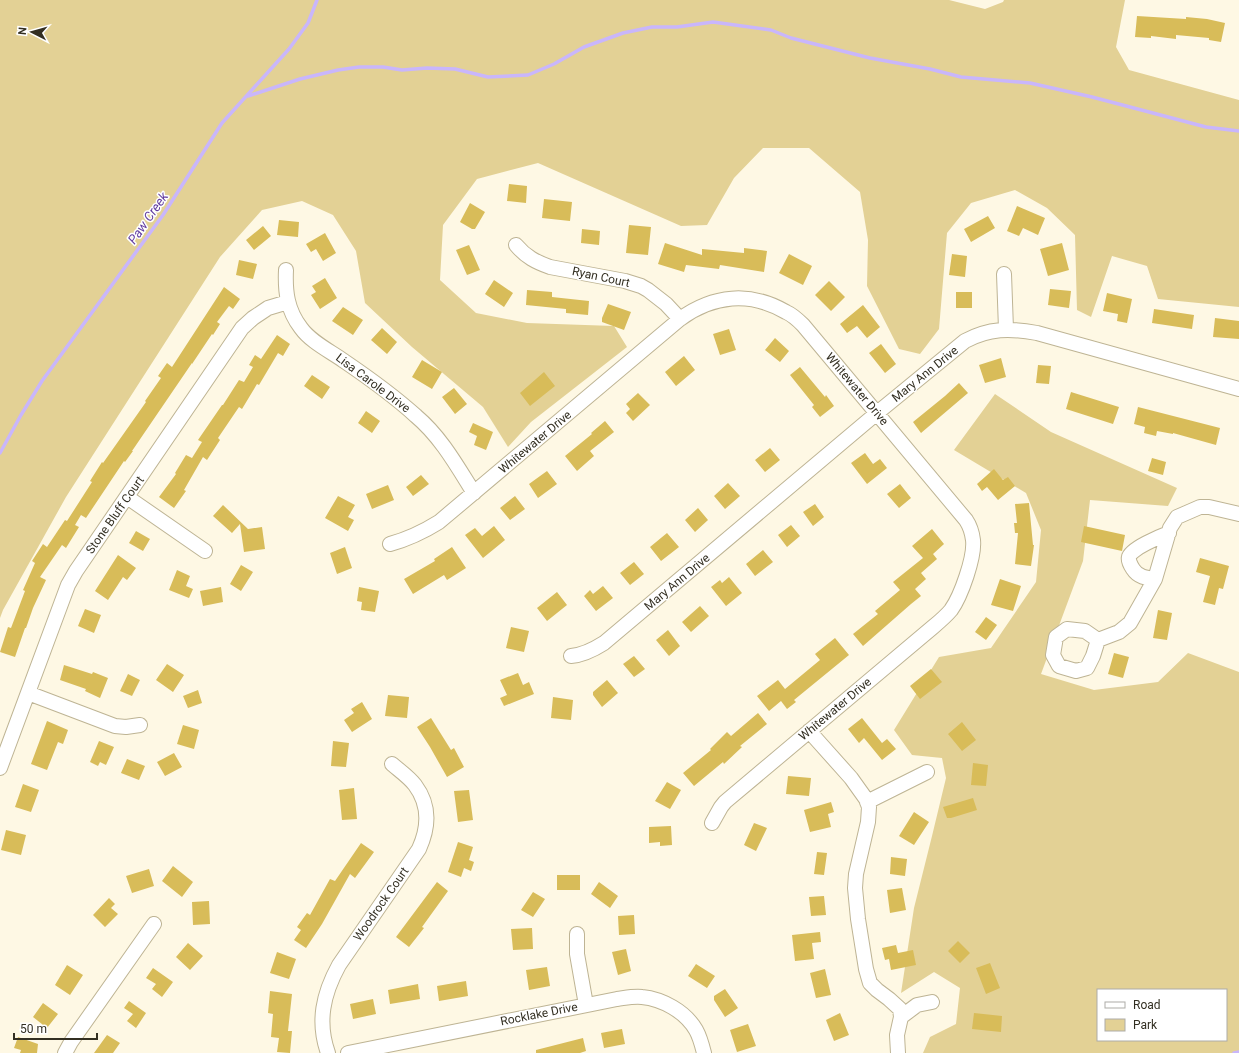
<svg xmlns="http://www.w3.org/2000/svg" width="1239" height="1053" font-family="Roboto,sans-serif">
<rect width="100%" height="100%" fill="#fef8e4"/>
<path fill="#e3d195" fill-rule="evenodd" d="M0 0H949L985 9 1003 2 1004 0H1125L1116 47 1129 70 1239 100V307L1158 299 1147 266 1112 256 1091 317 1077 310 1075 235 1047 208 1015 190 971 203 947 233 939 329 920 354 899 349 867 286 868 240 860 192 809 148H763L734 178 707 225 681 226 538 163 477 179 443 225 440 280 476 313 527 323 614 326 627 347 531 422 508 447 483 407 412 347 365 303 356 251 333 215 302 201 262 210 220 257 66 497 3 610 0 618Z
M995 394 1051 432 1177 488 1168 506 1090 500 1083 561 1041 674 1094 690 1158 682 1188 653 1239 672V1053H923L930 1037 956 1024 960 988 934 972 901 993 914 908 932 836 946 778 942 758 912 755 894 730 939 657 991 648 1036 582 1041 530 1026 493 954 450ZM1098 990H1226V1040H1098Z"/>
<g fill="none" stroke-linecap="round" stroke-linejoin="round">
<path stroke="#c9b6fb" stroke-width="3.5" d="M248 96 300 79 338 70 359 67H383L402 70 427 68 455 69 488 77 528 75 554 64 584 47 623 33 652 27H677L713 22 771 30 791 38 870 58 930 69 961 77 1030 83 1092 97 1206 127 1239 131
M0 453 21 415 42 381 163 215 222 123 289 49 308 23 317 0
M1234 1053 1239 1052"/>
</g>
<path fill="#d8bc59" d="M1137 16 1186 19V17L1207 19 1225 23 1221 42 1209 40V38L1176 35V39L1151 36V38L1135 37Z
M509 184 527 186 526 203 507 201Z
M544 199 572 202 570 221 542 218Z
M470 203 485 212 475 229H472L460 222Z
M1017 206 1045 218 1038 235 1023 228 1019 236 1007 231Z
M988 216 995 228 971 242 964 229Z
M279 220 299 222 298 237 277 235Z
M629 225 651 227 648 255 626 253Z
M263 226 271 236 254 250 246 240Z
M582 229 600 231 599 245 581 243Z
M325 233 336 253 323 261 316 249 311 252 306 244Z
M665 243 702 255V249L744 253V248L767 251 764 272 720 265 719 269 686 265 684 272 658 264Z
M1062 243 1069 270 1048 276 1040 249Z
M469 245 480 270 467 275 456 250Z
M789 254 812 266 803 285 779 273Z
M952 254 967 256 965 277 949 275Z
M239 260 257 264 253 279 236 275Z
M325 278 337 298 320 309 311 295 316 292 312 286Z
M494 280 513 293 504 307 485 294Z
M829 281 845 297 831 311 815 295Z
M224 287 240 299 233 309 229 306 217 322 220 324 213 335 212 334 192 364V363L132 451H133L125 462 124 461 86 518 81 515 75 525 79 527 66 548 62 545 40 577 46 580 33 608 26 628H25L15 657 0 652 8 627 11 628 25 591 23 590 35 563 32 561 43 544 47 547 65 520 67 521 92 482 90 481 102 462 103 463 146 402 145 401 161 378 158 376 167 363 172 367Z
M1050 289 1071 291 1069 308 1048 305Z
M527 290 552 292V297L589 301 588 315 566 313V309L526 305Z
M956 292H972V308H956Z
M1107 293 1132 299 1127 323 1117 321 1118 314 1103 311Z
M608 304 631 312 624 330 602 322V318Z
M863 305 880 327 867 338 857 326 847 333 840 324Z
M343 307 363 320 353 335 332 321Z
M1154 309 1194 315 1192 329 1152 323Z
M1215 318 1239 321V339L1213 337Z
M382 328 397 342 387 354 371 340Z
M729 329 736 350 720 355 713 334Z
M277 335 290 344 283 356 278 353 259 385 257 384 242 409 239 407 218 438 220 440 207 460 203 457 184 490 186 491 174 508 159 497 176 474 175 473 186 455 192 458 202 442 198 440 222 405H223L239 380 244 382 253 367 249 365 255 355 261 359Z
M775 338 789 351 780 362 765 350Z
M881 344 896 364 885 373 869 353Z
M684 356 695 370 676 386 665 372Z
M1001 358 1006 377 985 383 979 365Z
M422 360 442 372 432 389 412 377Z
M1038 365 1051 366 1049 384 1036 383Z
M800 367 825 397 826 395 834 406 820 417 812 407 814 405 790 375Z
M544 372 555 386 530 406 520 393Z
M312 375 330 387 322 399 304 386Z
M959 383 968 393 921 433 913 422 945 396Z
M454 388 467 404 455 414 442 397Z
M1071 392 1119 407 1113 424 1066 409Z
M638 393 650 405 633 421 626 413 630 409 626 404Z
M1138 407 1220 428 1216 445 1173 433V434L1157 431 1156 436 1144 433 1145 427 1134 424Z
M366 411 380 421 372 433 358 423Z
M605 421 614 432 590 451 594 456 577 471 565 456 592 434 591 433Z
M473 423 493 432 486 450 474 445 477 436 469 432Z
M770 448 780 460 765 472 755 460Z
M865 453 873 464 880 459 887 468 867 484 851 463Z
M1152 458 1166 462 1163 475 1148 471Z
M994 469 1003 480 1008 477 1015 486 998 500 987 487 982 491 977 484Z
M547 471 557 484 538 498 529 484Z
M421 475 429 484 413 496 406 487Z
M728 483 740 496 725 509 714 496Z
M900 484 911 498 899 508 887 494Z
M388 485 394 500 372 509 366 494Z
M338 496 355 505 348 517 354 520 348 531 325 518Z
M515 496 525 509 510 520 500 508Z
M1029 503 1033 545H1034L1031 566 1015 564 1018 533H1015L1014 523H1017L1015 504Z
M815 504 824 517 813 526 803 512Z
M223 505 248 529 262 527 265 549 244 552 240 524 232 533 213 516Z
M698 508 708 520 695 532 685 520Z
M791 525 800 536 787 547 778 535Z
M494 526 505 540 483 558 465 535 475 528 482 536Z
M1084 526 1125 535 1122 551 1081 542Z
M932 529 944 544 933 554 937 559 921 573 926 579 915 589 921 596 911 604 863 646 853 634 878 614 875 611 900 590 893 582 923 558 912 546Z
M136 531 150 539 143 551 129 543Z
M667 533 679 547 661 561 650 547Z
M345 547 352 568 337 574 330 553Z
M452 547 466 568 447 580 444 575 413 594 404 579 435 561 434 559Z
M763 550 773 562 755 576 746 564Z
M118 555 136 568 127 580 123 577 108 600 95 591Z
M1200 558 1229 566 1223 589 1219 588 1215 605 1203 602 1210 576 1196 572Z
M634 562 644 574 630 585 620 573Z
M241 565 253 572 241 591 230 584Z
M177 570 190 576 186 586 193 589 189 598 169 590Z
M729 577 742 593 726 606 711 587 720 580 722 583Z
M1000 579 1021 586 1013 611 991 605Z
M603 586 613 598 596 611 584 596 590 590 593 594Z
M221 587 223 602 203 606 200 591Z
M359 587 379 591 375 612 361 610 362 602 357 601Z
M557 592 567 605 547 621 537 608Z
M700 606 709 616 691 632 682 622Z
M85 609 101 615 94 633 78 626Z
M1158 610 1172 613 1167 640 1153 638Z
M986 617 997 625 986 640 975 632Z
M511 627 529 631 524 652 506 648Z
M668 630 680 646 669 656 656 640Z
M835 638 849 655 794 700 796 702 787 709 781 701 769 711 757 696 778 680 785 689 820 660 815 654Z
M1114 653 1129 657 1123 678 1108 674Z
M634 656 645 669 634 677 623 664Z
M167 664 184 675 173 692 156 680Z
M64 665 92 674 93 672 108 678 100 698 85 691 86 689 60 680Z
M931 669 942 682 920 699 910 686Z
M518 673 523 685 529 682 534 694 504 706 500 698 507 695 500 680Z
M128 674 140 680 132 696 120 691Z
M607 680 618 693 602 707 593 695V692Z
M198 690 202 703 188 708 183 696Z
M388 695 409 697 407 718 385 716Z
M553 697 573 700 571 720 551 718Z
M362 702 372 719 352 732 344 720 354 713 351 709Z
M758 713 767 724 740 746 742 747 724 764 723 762 694 786 683 773 711 750 710 749 727 732 731 736Z
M431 718 451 750 454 748 464 767 447 777 430 747 417 727Z
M862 718 882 743 887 739 896 749 882 760 864 738 859 743 848 729Z
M47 721 68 730 63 744 58 742 47 770 31 764Z
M962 722 976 740 962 751 948 734Z
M183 725 199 730 194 749 177 744Z
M99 741 114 747 106 765 100 762 98 766 90 762Z
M333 741 349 743 346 767 331 766Z
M174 753 182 767 165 776 157 762Z
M127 759 145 766 139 780 121 773Z
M973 763 988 765 986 786 971 785Z
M788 776 811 778 809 796 786 794Z
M667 782 681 790 670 809 655 801Z
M23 784 39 790 31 812 15 807Z
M354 788 357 819 342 820 339 790Z
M469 790 473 820 458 822 454 791Z
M973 798 977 810 951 818H947L943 807Z
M831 802 834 812 828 814 831 827 810 832 804 810Z
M914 812 929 822 914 845 899 836Z
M754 823 767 828 756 851 744 845Z
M671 826 672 845 660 846V842L649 843V827Z
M6 830 26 835 21 855 1 850Z
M458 842 473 847 469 860 474 862 471 871 464 868 461 877 448 872Z
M361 843 374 852 355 878 350 874 322 924 306 948 294 940 301 930 297 927 307 913 310 915 330 879 335 881Z
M817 852 827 853 824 875 814 874Z
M891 857 907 859 905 876 890 874Z
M173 866 193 882 182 897 162 881Z
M149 869 154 886 132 893 126 876Z
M557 875H580V890H557Z
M437 882 448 891 422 927 424 928 409 947 396 937Z
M599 882 618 896 610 908 591 894Z
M902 888 906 910 890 913 887 890Z
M533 892 545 899 533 917 521 910Z
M824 896 826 915 811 916 809 897Z
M109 898 115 904 111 908 118 914 105 927 93 915Z
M209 901 210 924 193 925 192 902Z
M634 915 635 934 619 935 618 916Z
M532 928 533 949 513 950 511 929Z
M820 932 821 942 812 943 814 959 795 961 792 935Z
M958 941 970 953 960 963 948 951Z
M188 943 203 956 190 970 176 957Z
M896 945 898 953 913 950 916 965 891 970 889 959 885 960 882 948Z
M626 949 631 971 618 975 612 952Z
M277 952 296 959 289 979 270 973Z
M990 963 1000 988 986 994 976 968Z
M696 964 715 976 707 988 688 976Z
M67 965 83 975 70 995 55 985Z
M547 967 550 986 529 990 526 970Z
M153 968 173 982 162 997 152 989 156 984 146 978Z
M825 969 831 995 816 998 810 973Z
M466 981 468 996 439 1001 437 986Z
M418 984 420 999 390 1004 388 990Z
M725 989 738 1008 725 1017 714 1000V996Z
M270 991 292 994 288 1031H292L290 1053 277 1052 279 1038 271 1037 273 1014 268 1013Z
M373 999 376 1014 353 1019 350 1004Z
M129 1001 146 1013 136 1028 127 1021 133 1014 124 1008Z
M43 1003 58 1014 47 1028 33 1017Z
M840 1013 849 1035 834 1041 826 1020Z
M974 1013 1002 1016 1001 1032 972 1029Z
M748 1024 756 1046 737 1052 730 1030Z
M622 1029 625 1044 604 1048 601 1033Z
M107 1035 120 1043 113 1053H94Z
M18 1037 38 1044 37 1053H20L21 1050 14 1048Z
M583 1038 586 1051 580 1053H536V1050Z"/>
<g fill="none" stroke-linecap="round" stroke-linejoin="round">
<g stroke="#beb494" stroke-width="16">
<path id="minor" d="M516 245C526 257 536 262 550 267L625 281 641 286 648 290 666 304 680 319
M286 270C285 291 287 310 301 328 311 342 330 351 344 361 369 378 394 396 416 416 441 437 457 466 474 493
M1004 274 1006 329
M127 497 205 551
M390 544C408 539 423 532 439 522L680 319C713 295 750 291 786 312 793 315 798 320 803 325L966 520C970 526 972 532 973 540 975 557 961 596 951 610 946 616 939 622 933 627L725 802 721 807 712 823
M1155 579C1146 578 1138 577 1133 569 1131 566 1128 560 1129 557 1130 549 1161 536 1169 533
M1098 640 1093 656 1087 668 1076 671 1059 666 1053 655 1056 637 1067 629 1085 631 1098 640 1119 632 1130 623 1155 579 1170 528 1177 517 1200 507H1209L1239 514
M571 656C583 655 593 650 604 643L877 413 965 341C989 328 1010 328 1037 333L1239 389
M28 693 115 726 126 727 140 725
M809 731 851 778 866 799 869 807 868 822 856 874 855 888 858 919 866 969 870 983 877 990 889 999 900 1009 901 1017
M0 768 68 585 76 571 242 328 253 318 268 308 288 302
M867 802 927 772
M577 934V954L586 1005
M65 1053 71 1042 154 924
M328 1053C317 1022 323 994 339 965L419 849C429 827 430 805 415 785 409 777 400 771 392 764
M348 1053 617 999C625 998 634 996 642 997 662 999 685 1011 696 1030 700 1037 702 1045 704 1053
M898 1053 897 1035 901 1017 917 1005 932 1002"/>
</g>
<use href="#minor" stroke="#fff" stroke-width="14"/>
</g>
<g text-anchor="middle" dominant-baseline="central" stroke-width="3" stroke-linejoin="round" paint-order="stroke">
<g font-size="12" fill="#332f22" stroke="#fff">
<text transform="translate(601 277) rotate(12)">Ryan Court</text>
<text transform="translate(925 374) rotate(-39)">Mary Ann Drive</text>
<text transform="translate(373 383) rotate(37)">Lisa Carole Drive</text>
<text transform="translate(857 389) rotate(50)">Whitewater Drive</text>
<text transform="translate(535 442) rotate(-40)">Whitewater Drive</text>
<text transform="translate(115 515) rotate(-55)">Stone Bluff Court</text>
<text transform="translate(677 582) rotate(-40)">Mary Ann Drive</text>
<text transform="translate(835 709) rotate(-40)">Whitewater Drive</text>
<text transform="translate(381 904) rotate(-55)">Woodrock Court</text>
<text transform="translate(539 1014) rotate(-11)">Rocklake Drive</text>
</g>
<g font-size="13" font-style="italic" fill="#623ea0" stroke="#fff">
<text transform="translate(148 218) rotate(-55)">Paw Creek</text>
</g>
</g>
<rect x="1097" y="989" width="130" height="52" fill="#ffffff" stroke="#adaca7"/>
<rect x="1105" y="1002" width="20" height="6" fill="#ffffff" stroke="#adaca7"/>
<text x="1133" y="1009" font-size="12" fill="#332f22">Road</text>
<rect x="1105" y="1019" width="20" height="12" fill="#e3d195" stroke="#adaca7"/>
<text x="1133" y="1029" font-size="12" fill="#332f22">Park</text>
<g transform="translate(32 32) rotate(276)" stroke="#ffffff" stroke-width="3" paint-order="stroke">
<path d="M0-3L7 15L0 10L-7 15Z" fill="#332f22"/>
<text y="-6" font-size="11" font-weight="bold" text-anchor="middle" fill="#332f22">N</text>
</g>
<path d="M14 1033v6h83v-6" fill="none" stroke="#332f22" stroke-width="2"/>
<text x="20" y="1033" font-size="12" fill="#332f22" stroke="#ffffff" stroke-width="3" paint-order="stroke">50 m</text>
</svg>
